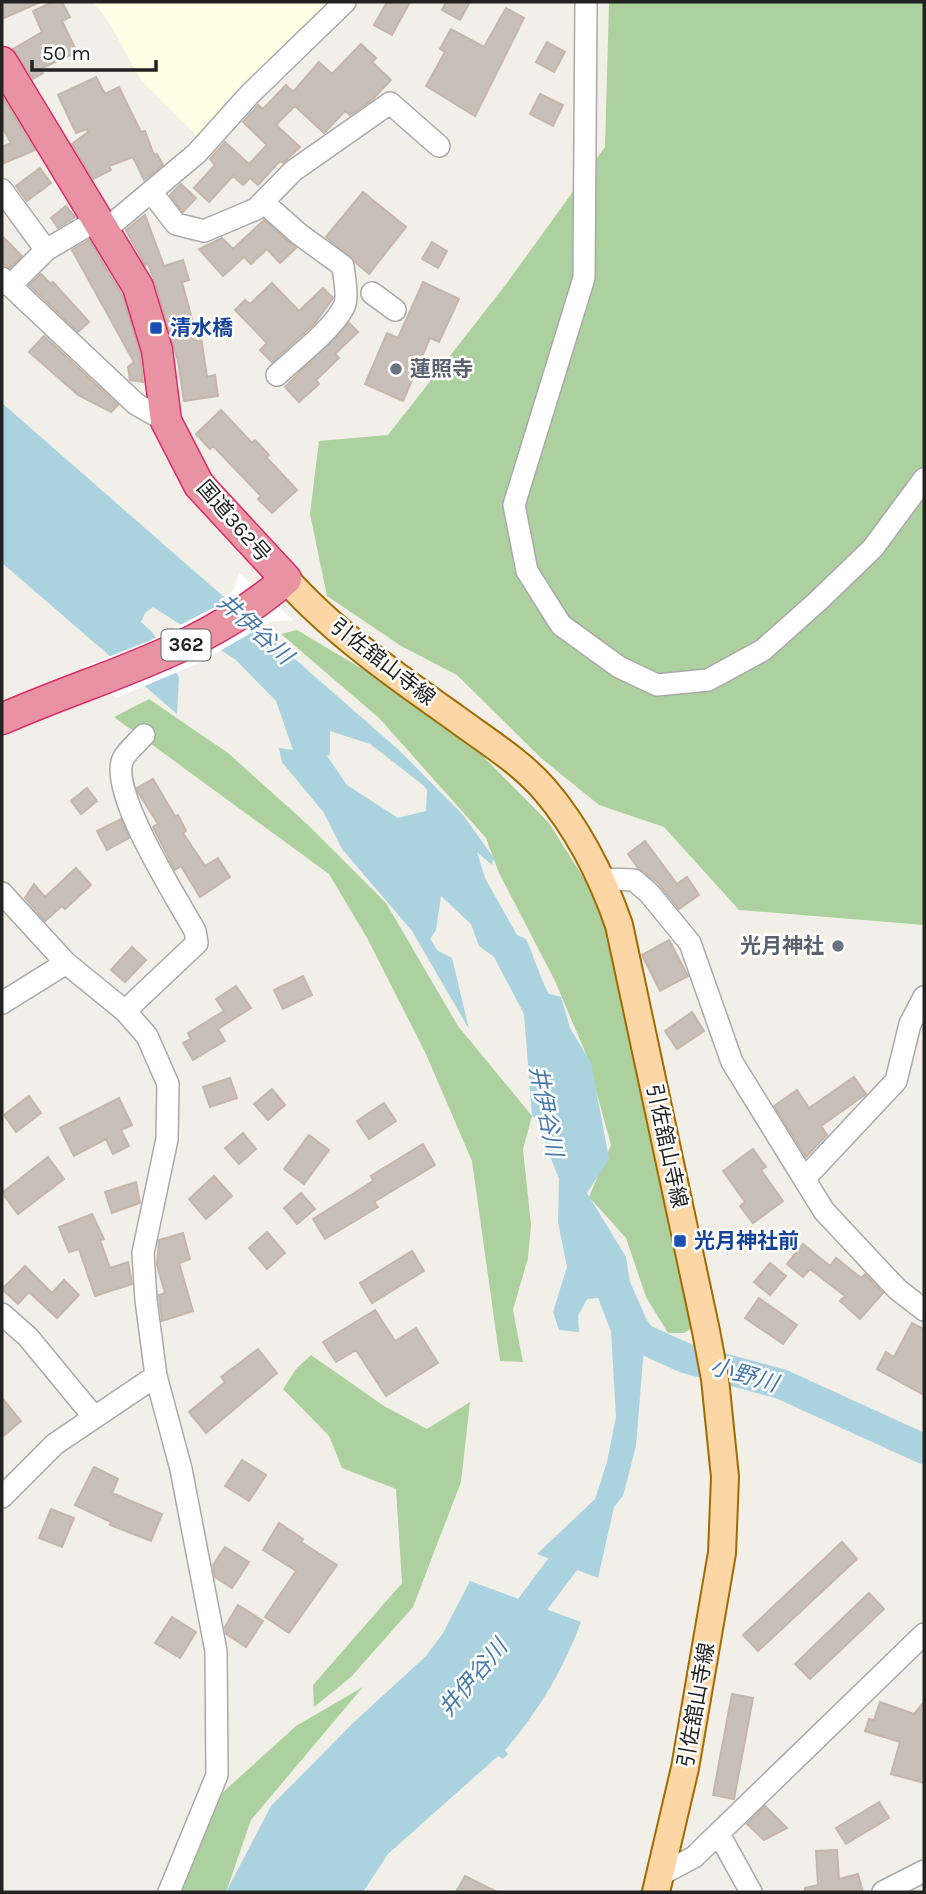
<svg xmlns="http://www.w3.org/2000/svg" width="926" height="1894" font-family="Karla,'Noto Sans JP',sans-serif">
<rect width="100%" height="100%" fill="#f2efe9"/>
<path fill="#ffffe5" d="M93 2H333L197 136 140 79 109 22Z"/>
<path fill="#add19e" d="M609 2H924V925L739 910 664 827 599 805 541 758 457 675 401 646 327 596 310 514 319 441 388 435 507 283 605 147Z
M297 630 364 670 475 748 549 823 600 904 645 1096 692 1328 684 1333H668L646 1297 626 1238 589 1197 611 1145 586 1054 555 981 499 873 486 838 379 718 281 634Z
M149 699 228 753 307 824 386 903 458 1026 532 1116 523 1149 531 1225 528 1258 513 1310 523 1362 500 1361 472 1161 425 1052 367 938 329 874 114 717Z
M311 1355 384 1406 427 1429 470 1402 461 1482 413 1607 351 1677 314 1707 313 1685 402 1583 396 1489 342 1468 329 1436 283 1389 296 1369Z
M363 1687 251 1820 226 1892H175L211 1803 296 1726Z"/>
<path fill="#aad3df" fill-rule="evenodd" d="M2 403 400 751 463 815 496 861 493 860 492 865 477 852 485 878 517 935 526 939C535 958 539 976 549 994L561 997 570 1028 591 1063 609 1159 587 1193 626 1257 630 1282 654 1336 644 1347 636 1446 623 1496 614 1507 598 1578 537 1554 595 1499 607 1462 616 1417 611 1331 598 1298 587 1299 578 1316 579 1332 559 1330 553 1312 567 1267 558 1222 559 1179 535 1118 532 1116 524 1014 494 957 479 946 471 924 441 896 436 930 430 939 438 951 452 958 469 1029 412 931 342 849 324 813 282 762 279 748 293 750 276 701 236 660 153 607 145 613 141 622 152 632 179 677 177 714 2 563ZM330 731 370 744 423 785 427 790 426 811 398 818 347 785 327 756 330 754Z
M470 1581 581 1622C564 1668 538 1713 505 1750L508 1754 503 1759 498 1756 388 1854 363 1892H226L271 1806 353 1723 426 1656 443 1633Z"/>
<path fill="#fff" d="M239 573 293 620 270 622 199 663 116 698 83 667 149 641 217 606 234 589Z"/>
<g fill="none" stroke-linecap="round" stroke-linejoin="round">
<path stroke="#aad3df" stroke-width="30" d="M624 1313 641 1338 685 1358 781 1384 924 1449
M509 1636 586 1533"/>
</g>
<path fill="#c7bfb8" stroke="#c4b6ab" stroke-width="2" d="M2 2H40L2 19Z
M53 2H62L70 17 62 21 77 52 40 69 43 73 33 79 13 49 42 32 33 11Z
M387 2H410L392 35 374 25Z
M446 2H470L460 20 442 10Z
M506 8 524 18 475 116 426 86 445 52 440 49 451 29 484 47Z
M547 42 565 52 554 72 536 62Z
M361 44 376 58 372 62 391 80 372 100 350 115 345 111 324 133 295 106 276 125 300 147 283 163 280 161 258 185 250 178 243 185 233 176 209 202 194 188 215 165 210 159 225 142 249 164 267 145 243 122 258 105 263 109 286 85 293 92 319 62 332 74Z
M96 77 105 94 119 87 141 132 145 131 154 155 157 154 163 165 144 180 133 157 109 166 111 170 93 179 72 144 88 132 87 129 76 133 58 95Z
M540 94 563 105 553 126 530 114Z
M2 96 35 150 2 164V147L11 143 2 127Z
M40 168 51 183 27 201 16 186Z
M181 184 196 198 183 212 170 195Z
M363 192 406 227 369 274 326 237Z
M66 206 75 217 58 228 51 218Z
M145 215 164 266 183 260 189 280 182 282 197 338 201 337 207 377 215 375 218 396 184 401 178 361 155 282 148 264 145 265 126 230Z
M264 220 296 248 280 263 267 249 251 264 244 257 223 276 199 249 222 238 233 249Z
M2 236 22 256 10 268 2 263Z
M89 240 123 297 140 354 143 382 130 380 128 367 134 362 72 250Z
M432 242 447 251 438 268 422 259Z
M41 274 51 284 53 282 89 322 78 332 29 285Z
M423 282 459 299 439 342 430 338 403 401 365 384 387 333 398 338Z
M272 283 299 311 323 288 333 298 315 323 272 362 260 350 267 343 235 310 245 300 250 304Z
M349 323 358 332 335 354 339 358 316 380 319 384 299 402 285 387Z
M44 336 118 405 111 412 78 395 29 352Z
M221 410 252 443 255 440 269 455 266 457 297 490 272 513 258 499 261 496 213 446 210 449 196 434Z
M153 779 175 816 178 815 186 831 183 833 205 866 218 858 230 877 200 897 181 866 175 870 153 827 158 824 138 792 137 788Z
M87 788 97 801 81 814 71 801Z
M121 819 129 838 107 850 97 831Z
M645 841 677 884 687 877 699 895 679 909 658 883 638 868 628 854Z
M76 868 91 885 65 909 62 906 45 921 25 898 34 884 45 897Z
M669 940 688 976 660 991 642 955Z
M132 947 146 960 125 982 111 970Z
M303 976 312 995 283 1009 274 990Z
M236 986 251 1008 218 1029 225 1041 193 1060 183 1043 191 1039 188 1033 224 1011 216 999Z
M692 1012 704 1031 677 1049 665 1031Z
M854 1077 866 1094 821 1126 827 1135 806 1157 774 1106 797 1090 809 1108Z
M230 1078 237 1098 210 1107 203 1087Z
M272 1089 285 1105 268 1120 254 1104Z
M29 1096 41 1113 16 1132 4 1115Z
M119 1098 132 1125 121 1130 129 1146 113 1154 106 1139 74 1156 60 1128Z
M384 1103 396 1121 369 1139 357 1121Z
M243 1133 256 1149 239 1164 225 1148Z
M309 1135 329 1150 304 1184 284 1169Z
M423 1144 435 1165 374 1202 378 1207 325 1239 313 1219 373 1181 371 1176Z
M753 1149 766 1167 761 1170 783 1201 753 1223 740 1206 745 1202 723 1171Z
M48 1157 64 1179 18 1214 2 1193Z
M214 1176 232 1196 206 1219 189 1199Z
M136 1182 140 1203 112 1213 105 1192Z
M301 1193 315 1209 297 1224 284 1208Z
M92 1214 104 1239 100 1240 110 1268 128 1262 132 1284 95 1296 79 1249 69 1252 59 1227Z
M267 1232 285 1253 267 1269 249 1248Z
M183 1233 190 1259 179 1263 193 1311 162 1321 159 1295 165 1293 157 1265 159 1240Z
M803 1244 830 1266 836 1258 861 1278 865 1274 883 1293 860 1319 840 1301 845 1296 810 1269 803 1277 787 1264Z
M412 1251 424 1271 372 1303 360 1283Z
M770 1263 786 1276 770 1295 754 1282Z
M25 1266 52 1293 64 1280 79 1295 57 1318 29 1292 18 1304 2 1289Z
M759 1298 797 1325 783 1344 745 1318Z
M375 1310 395 1341 416 1328 438 1363 386 1396 356 1350 336 1362 323 1342Z
M912 1323 924 1329V1395L877 1369 886 1352 894 1357Z
M258 1349 277 1373 206 1433 189 1412 225 1382 221 1377Z
M2 1398 21 1421 2 1437Z
M242 1460 266 1475 249 1501 225 1486Z
M94 1467 118 1479 112 1493 162 1514 151 1541 110 1525 111 1522 75 1505Z
M51 1509 74 1518 62 1547 39 1538Z
M279 1523 303 1539 301 1542 337 1565 289 1633 265 1617 296 1571 263 1550Z
M842 1542 857 1559 758 1651 743 1635Z
M225 1547 249 1562 232 1588 215 1577 213 1565Z
M869 1593 884 1609 810 1679 795 1664Z
M238 1605 263 1621 246 1647 226 1634 225 1627Z
M172 1617 196 1632 180 1658 155 1643Z
M732 1694 753 1698 734 1799 713 1795Z
M880 1702 914 1714 924 1702V1783L891 1774 900 1742 865 1731 869 1719 874 1720Z
M879 1802 889 1818 846 1844 836 1828Z
M765 1806 787 1828 764 1840 747 1824Z
M837 1850 839 1879 858 1874 863 1892H805V1888L818 1885 816 1851Z
M465 1876 497 1892H456Z"/>
<g fill="none" stroke-linecap="round" stroke-linejoin="round">
<g stroke="#a9a9a9" stroke-width="24">
<path id="minor" d="M586 2 584 278 514 505 527 571 561 625 619 667 657 685 708 680 763 650 818 601 873 548 924 479
M2 190 46 250
M152 193 176 224 204 231 256 209 293 171 390 103 439 146
M263 202 299 234 343 266C344 276 348 294 345 304 337 326 295 358 277 375
M104 231 197 153 249 95 345 2
M2 278 136 404 166 421
M10 286 46 250 97 220
M372 293 395 310
M603 879 634 880 649 893 690 943 732 1062 824 1211 897 1289 924 1310
M2 893 66 963 125 1011 147 1036 168 1084 167 1139 143 1253 146 1300 156 1376 181 1469 216 1651 217 1775 169 1892
M2 1003 66 963
M125 1011 197 943 195 931C178 900 108 791 123 759 127 751 138 742 144 735
M805 1178 896 1081 910 1024 924 997
M2 1314 28 1337 94 1417
M2 1497 55 1444 156 1376
M719 1834 751 1892
M662 1874 694 1857 924 1634
M883 1892 924 1871"/>
</g>
<g stroke="#a06b00" stroke-width="30">
<path id="major" d="M286 579C333 632 396 676 454 717 485 740 520 761 545 790 579 830 602 876 619 925L706 1331 715 1379 725 1477 722 1553 685 1768 656 1892"/>
</g>
<g stroke="#dc2a67" stroke-width="33">
<path id="highway" d="M2 62 138 287 157 350 166 421 199 485 286 579C204 652 99 676 2 719"/>
</g>
<use href="#minor" stroke="#fff" stroke-width="21"/>
<use href="#major" stroke="#fcd6a4" stroke-width="26"/>
<use href="#highway" stroke="#e892a2" stroke-width="30"/>
</g>
<g fill="#1a4fb4" stroke="#fff" stroke-width="2.5">
<rect x="149" y="321" width="14" height="14" rx="3.5"/>
<rect x="673" y="1234" width="14" height="14" rx="3.5"/>
</g>
<g fill="#6b7280" stroke="#fff" stroke-width="2.5">
<circle cx="396" cy="369" r="7"/>
<circle cx="838" cy="946" r="7"/>
</g>
<g text-anchor="middle" dominant-baseline="central" stroke-width="5" stroke-linejoin="round" paint-order="stroke">
<rect fill="#fff" stroke="#646464" stroke-width="2" x="161.5" y="629.5" width="49" height="31" rx="5"/>
<g font-size="19" font-weight="bold" fill="#222">
<text x="186" y="645">362</text>
</g>
<g font-size="21" font-weight="bold" fill="#164399" stroke="#fff" text-anchor="start">
<text x="170" y="328">清水橋</text>
<text x="694" y="1241">光月神社前</text>
</g>
<g font-size="21" font-weight="bold" fill="#5b616d" stroke="#fff" text-anchor="start">
<text x="410" y="369">蓮照寺</text>
<text x="824" y="946" text-anchor="end">光月神社</text>
</g>
<g font-size="21" fill="#222" stroke="#fff">
<text transform="translate(234 521) rotate(49)">国道362号</text>
<text transform="translate(383 662) rotate(38)">引佐舘山寺線</text>
<text transform="translate(667 1146) rotate(78)">引佐舘山寺線</text>
<text transform="translate(696 1705) rotate(-80)">引佐舘山寺線</text>
</g>
<g font-size="23" font-style="italic" fill="#4a7aab" stroke="#fff">
<text transform="translate(255 629) rotate(42)">井伊谷川</text>
<text transform="translate(546 1111) rotate(79)">井伊谷川</text>
<text transform="translate(744 1375) rotate(16)">小野川</text>
<text transform="translate(473 1678) rotate(-50)">井伊谷川</text>
</g>
</g>
<rect width="926" height="1894" fill="none" stroke="#222222" stroke-width="7"/>
<path d="M32 60v10h124v-10" fill="none" stroke="#222222" stroke-width="3.5"/>
<text x="42" y="60" font-size="21" fill="#222222" stroke="#ffffff" stroke-width="5" paint-order="stroke">50 m</text>
</svg>
